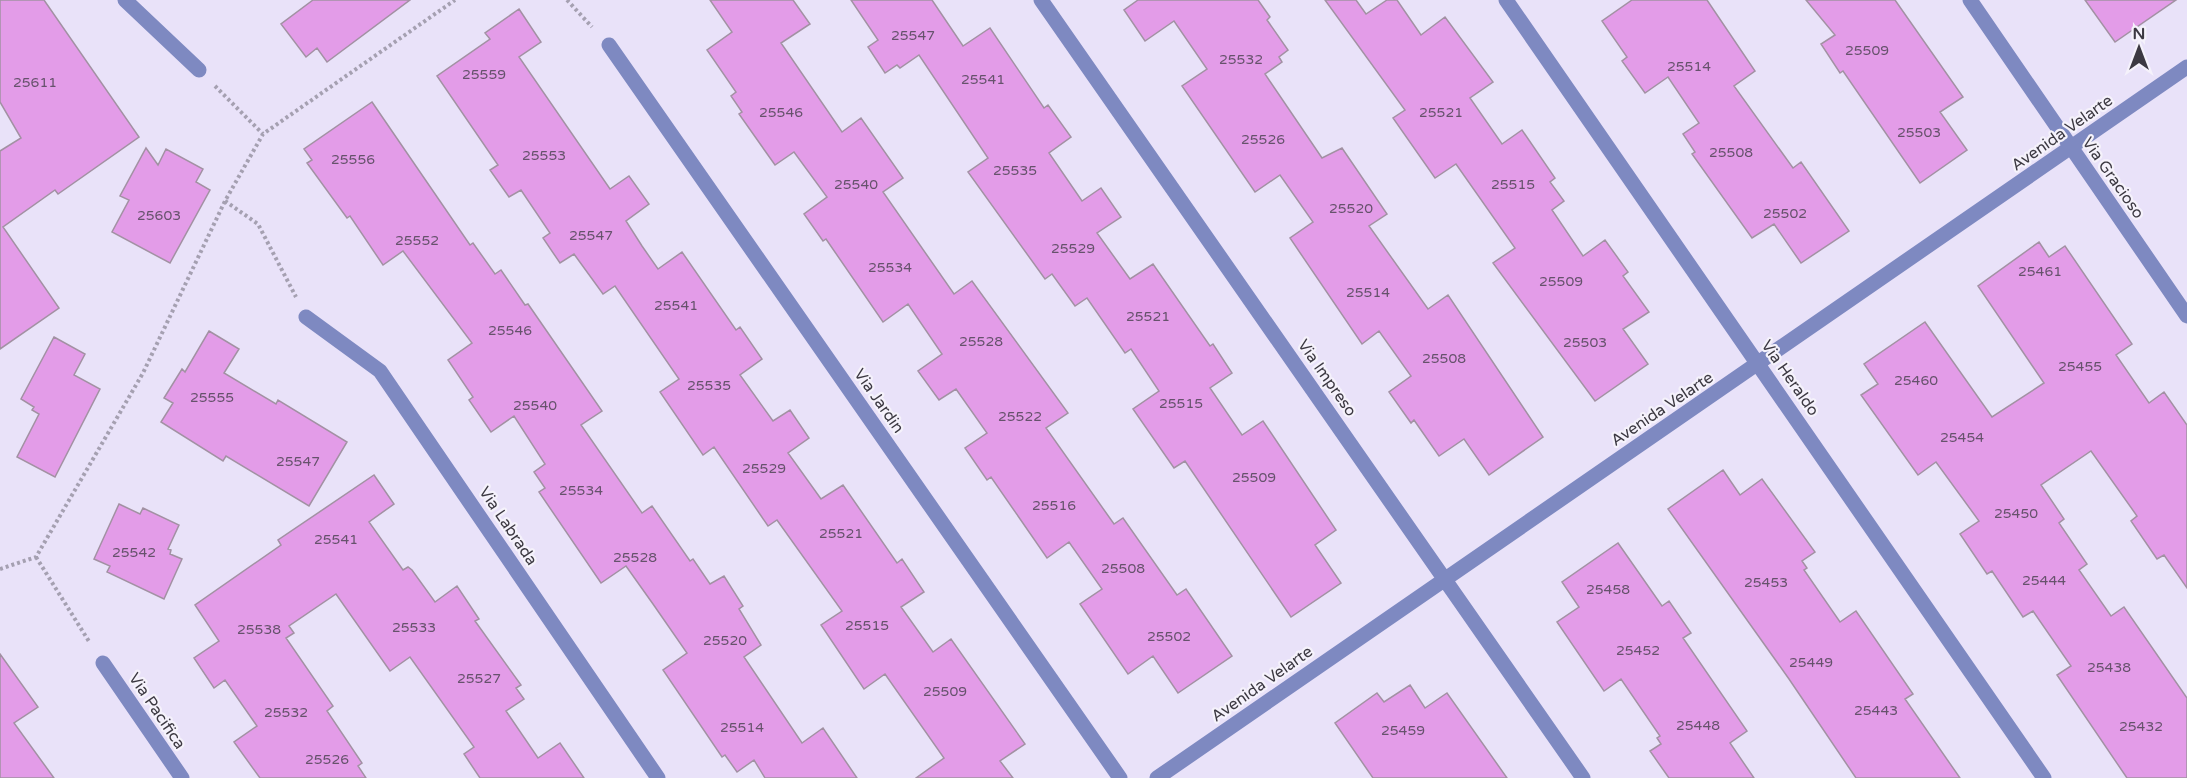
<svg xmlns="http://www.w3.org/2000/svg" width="2187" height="778" font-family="'Varela Round',sans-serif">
<rect width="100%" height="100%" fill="#e9e2f9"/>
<path fill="#e39ce8" stroke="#a291a3" stroke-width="1.5" d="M0 0H44L139 137 58 194 55 190 3 227 59 308 0 349V151L21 138 0 102Z
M313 0H410L327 62 317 48 306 57 281 24Z
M710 0H793L810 24 781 43 842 132 861 118 903 178 883 192 954 294 972 281 1068 413 1046 428 1114 524 1123 518 1177 595 1186 589 1232 656 1178 693 1153 656 1128 674 1080 604 1102 589 1069 542 1047 558 991 477 987 480 965 448 987 433 956 389 939 400 918 371 942 354 908 304 883 322 826 239 823 241 804 214 827 197 794 152 775 165 739 114 742 112 731 96 736 92 707 50 732 32Z
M851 0H932L963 46 990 28 1044 108 1048 105 1071 137 1049 153 1082 201 1101 188 1121 217 1097 233 1130 279 1153 264 1210 346 1213 344 1232 373 1210 388 1242 435 1263 421 1336 530 1315 545 1341 583 1291 617 1185 461 1174 468 1133 409 1159 391 1131 349 1125 353 1087 298 1075 306 1052 274 1045 279 968 172 988 158 919 55 900 68 897 65 885 73 868 47 878 40Z
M1138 0H1258L1270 17 1267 20 1288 50 1279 57 1282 62 1265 74 1322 158 1342 148 1387 214 1369 226 1428 309 1448 295 1543 437 1489 475 1464 439 1439 456 1414 420 1411 423 1389 392 1411 376 1379 331 1362 344 1290 238 1313 222 1280 175 1255 192 1182 86 1207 69 1174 21 1145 41 1124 10Z
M1325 0H1356L1366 14 1387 0H1397L1421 35 1445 17 1493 82 1470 98 1502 144 1522 130 1555 178 1550 182 1564 201 1552 210 1583 256 1605 240 1628 272 1623 276 1649 312 1623 329 1648 364 1595 401 1493 263 1515 248 1456 164 1435 178 1393 118 1405 110Z
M1632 0H1707L1755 71 1734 86 1793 168 1801 162 1849 231 1801 263 1774 224 1752 238 1692 154 1695 152 1683 134 1699 123 1668 77 1645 93 1622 61 1627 57 1602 21Z
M1806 0H1895L1963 97 1940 112 1967 150 1920 183 1843 71 1840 73 1821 44 1835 35Z
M2085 0H2176L2115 42Z
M519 9 541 42 519 57 610 189 629 176 649 204 626 221 642 246 658 269 682 252 736 330 740 327 762 359 740 375 773 421 790 410 809 438 788 453 821 499 843 485 897 563 902 559 924 592 901 607 933 652 951 639 1025 744 1000 761 1013 778H916L944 758 885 674 864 689 821 625 842 611 777 520 768 526 714 447 703 455 660 392 679 379 615 286 603 294 574 254 560 263 543 238 550 233 521 190 509 197 490 170 498 165 437 76 490 39 485 33Z
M372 102 470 245 473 243 495 274 501 270 525 305 528 304 602 411 581 425 642 513 652 506 690 561 693 559 710 584 724 576 743 606 739 609 761 645 744 657 802 743 823 728 857 778H765L754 760 737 772 725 755 722 757 663 670 687 653 653 604 626 566 601 583 539 492 545 488 534 472 545 464 514 416 491 432 469 400 473 397 448 360 472 343 403 251 383 265 350 216 347 218 307 163 312 160 304 149Z
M146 148 158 165 166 149 203 169 196 182 210 190 170 263 112 232 129 200 120 196Z
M2039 242 2049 257 2065 246 2132 344 2116 355 2149 403 2164 392 2187 425V588L2164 555 2157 559 2131 521 2137 516 2091 451 2041 485 2064 519 2059 523 2087 564 2079 570 2111 616 2124 607 2187 698V778H2127L2057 675 2071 666 2033 611 2023 617 1992 571 1987 574 1960 534 1979 521 1936 462 1918 475 1861 395 1878 384 1864 364 1925 322 1992 417 2044 383 1978 286Z
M209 331 239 349 224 373 276 404 278 400 347 442 309 506 226 456 223 461 161 422 173 403 164 398 182 369 185 372Z
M54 337 85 354 74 375 100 389 55 477 17 457 39 414 32 410 34 407 21 399Z
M1723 470 1740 495 1762 479 1815 552 1802 561 1807 568 1804 570 1840 622 1856 611 1913 694 1905 699 1960 778H1856L1789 679 1668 509Z
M374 475 394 504 369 522 403 570 408 567 412 570 435 602 457 586 479 619 475 621 521 685 516 688 524 699 506 711 538 758 560 743 584 778H480L464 754 474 747 410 657 390 671 336 594 289 626 294 633 286 638 333 706 327 711 362 763 358 766 366 778H260L234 742 257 726 225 680 214 688 194 658 219 641 195 605 281 545 278 540Z
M119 504 140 514 143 508 179 525 168 549 171 550 170 554 182 559 164 599 107 572 110 566 94 559Z
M1618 543 1662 606 1669 601 1691 633 1683 638 1747 731 1730 743 1754 778H1669L1650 751 1661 744 1657 738 1660 736 1621 679 1604 691 1557 622 1579 607 1562 582Z
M0 654 38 707 14 723 54 778H0Z
M1410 685 1425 708 1447 693 1507 778H1373L1335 723 1377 693 1384 702Z"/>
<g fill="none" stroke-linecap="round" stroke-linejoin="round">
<path stroke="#a5a0b1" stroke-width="4" stroke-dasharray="3 3" stroke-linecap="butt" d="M567 0 592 27
M215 86 263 134
M225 201 258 224 296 297
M36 557 90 643
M0 569 36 557 143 373 225 201 263 134 455 0"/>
<path stroke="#7e89c1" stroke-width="15" d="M125 0 199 70
M1041 0 1583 778
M1506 0 2044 778
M1970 0 2187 316
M609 45 1120 778
M306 317 380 371 658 778
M103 663 182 778
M1157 778 2187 67"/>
</g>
<g text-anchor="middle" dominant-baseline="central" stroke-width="4.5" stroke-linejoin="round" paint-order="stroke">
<g font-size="14" fill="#66526c">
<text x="913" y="35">25547</text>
<text x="1867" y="50">25509</text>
<text x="1241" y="59">25532</text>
<text x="1689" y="66">25514</text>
<text x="484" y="74">25559</text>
<text x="983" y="79">25541</text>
<text x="35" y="82">25611</text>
<text x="781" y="112">25546</text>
<text x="1441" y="112">25521</text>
<text x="1919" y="132">25503</text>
<text x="1263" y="139">25526</text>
<text x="1731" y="152">25508</text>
<text x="544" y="155">25553</text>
<text x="353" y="159">25556</text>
<text x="1015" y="170">25535</text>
<text x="856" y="184">25540</text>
<text x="1513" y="184">25515</text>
<text x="1351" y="208">25520</text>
<text x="1785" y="213">25502</text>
<text x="159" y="215">25603</text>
<text x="591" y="235">25547</text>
<text x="417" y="240">25552</text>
<text x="1073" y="248">25529</text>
<text x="890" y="267">25534</text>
<text x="2040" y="271">25461</text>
<text x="1561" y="281">25509</text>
<text x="1368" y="292">25514</text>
<text x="676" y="305">25541</text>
<text x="1148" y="316">25521</text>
<text x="510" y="330">25546</text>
<text x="981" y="341">25528</text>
<text x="1585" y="342">25503</text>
<text x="1444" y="358">25508</text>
<text x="2080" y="366">25455</text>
<text x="1916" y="380">25460</text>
<text x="709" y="385">25535</text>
<text x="212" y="397">25555</text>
<text x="1181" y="403">25515</text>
<text x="535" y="405">25540</text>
<text x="1020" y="416">25522</text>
<text x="1962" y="437">25454</text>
<text x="298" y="461">25547</text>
<text x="764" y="468">25529</text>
<text x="1254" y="477">25509</text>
<text x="581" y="490">25534</text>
<text x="1054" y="505">25516</text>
<text x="2016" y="513">25450</text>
<text x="841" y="533">25521</text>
<text x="336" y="539">25541</text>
<text x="134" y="552">25542</text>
<text x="635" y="557">25528</text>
<text x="1123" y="568">25508</text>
<text x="2044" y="580">25444</text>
<text x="1766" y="582">25453</text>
<text x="1608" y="589">25458</text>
<text x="867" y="625">25515</text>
<text x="414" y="627">25533</text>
<text x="259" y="629">25538</text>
<text x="1169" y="636">25502</text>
<text x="725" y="640">25520</text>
<text x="1638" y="650">25452</text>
<text x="1811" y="662">25449</text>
<text x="2109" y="667">25438</text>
<text x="479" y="678">25527</text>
<text x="945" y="691">25509</text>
<text x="1876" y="710">25443</text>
<text x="286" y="712">25532</text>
<text x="1698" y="725">25448</text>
<text x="2141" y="726">25432</text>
<text x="742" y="727">25514</text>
<text x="1403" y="730">25459</text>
<text x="327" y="759">25526</text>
</g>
<g font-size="16" fill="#3c3942" stroke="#f5f2fb">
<text transform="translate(2062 133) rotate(-35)">Avenida Velarte</text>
<text transform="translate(2113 178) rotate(55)">Via Gracioso</text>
<text transform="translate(1327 378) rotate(55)">Via Impreso</text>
<text transform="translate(1790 378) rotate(55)">Via Heraldo</text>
<text transform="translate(879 401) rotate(55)">Via Jardin</text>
<text transform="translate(1662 409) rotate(-34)">Avenida Velarte</text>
<text transform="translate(508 526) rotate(56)">Via Labrada</text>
<text transform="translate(1262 684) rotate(-35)">Avenida Velarte</text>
<text transform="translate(157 711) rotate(56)">Via Pacifica</text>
</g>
</g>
<g transform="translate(2139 48)" stroke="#f5f2fb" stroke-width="4.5" paint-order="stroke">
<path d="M0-4.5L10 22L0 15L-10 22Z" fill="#3c3942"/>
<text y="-9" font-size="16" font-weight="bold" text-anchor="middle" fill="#3c3942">N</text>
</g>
</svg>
